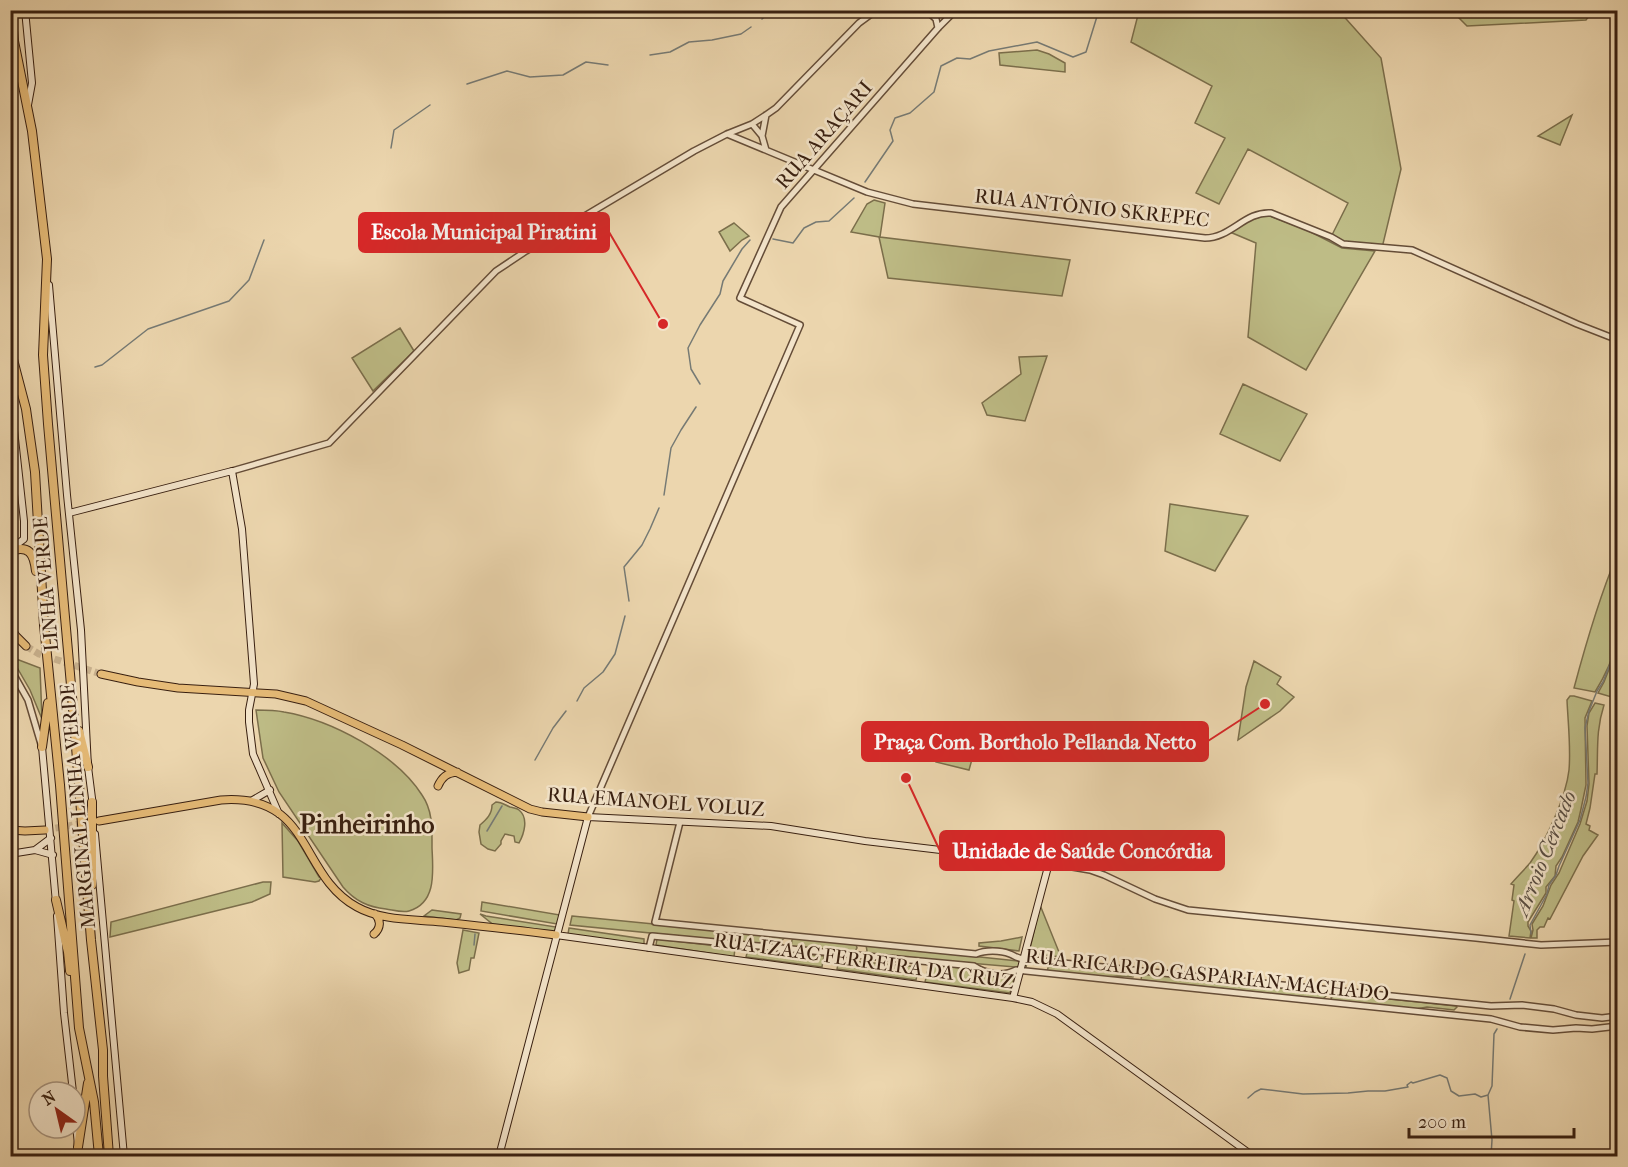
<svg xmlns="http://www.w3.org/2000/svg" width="1628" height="1167" font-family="'IM FELL French Canon',serif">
<rect width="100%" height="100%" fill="#ecd6ae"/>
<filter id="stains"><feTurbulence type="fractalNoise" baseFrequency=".00333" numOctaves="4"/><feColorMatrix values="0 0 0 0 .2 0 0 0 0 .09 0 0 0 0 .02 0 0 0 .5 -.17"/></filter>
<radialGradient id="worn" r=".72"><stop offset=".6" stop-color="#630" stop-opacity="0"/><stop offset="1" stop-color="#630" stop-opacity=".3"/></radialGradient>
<path fill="#bebc86" stroke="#7b6e4b" stroke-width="1.5" d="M1139 11H1339L1381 58 1401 169 1382 248 1354 246 1331 237 1348 203 1248 149 1219 204 1196 193 1225 138 1195 123 1212 86 1131 42Z
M1452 11H1593L1586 20 1467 26Z
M1037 50 1049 54 1065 63V72L1000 65 999 53Z
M1572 115 1560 145 1538 136Z
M874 200 885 203 880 237 1070 260 1062 296 888 278 879 237 851 232 867 204Z
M1270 214V216L1307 230 1342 248 1375 251 1306 370 1248 337 1256 243 1230 232 1247 221Z
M734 223 749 236 742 240 730 251 719 232Z
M400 328 414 351 373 391 352 358Z
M1047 356 1025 421 987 415 982 403 1021 374 1019 357Z
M1243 384 1307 414 1280 461 1220 434Z
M1170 504 1248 516 1215 571 1165 551Z
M1617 555 1618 640C1613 658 1605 676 1595 692L1574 688C1586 643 1599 598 1617 555Z
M1617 649 1618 696 1615 698 1598 693 1604 682Z
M11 657 40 668 42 719 30 690Z
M1254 661 1281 677 1277 684 1294 697 1280 711 1238 740 1246 687Z
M1570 696H1574L1592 701 1585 718 1586 785 1581 809 1578 822 1562 857 1556 866 1555 876 1546 887V893L1528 922V926L1531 931 1530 938 1509 936 1514 901 1512 900 1514 885 1511 884C1517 877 1524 870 1530 863 1546 841 1566 797 1569 770 1571 747 1568 723 1567 700Z
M1595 703 1604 705C1596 730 1598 748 1597 774H1595L1590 808 1586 824 1590 826 1589 830 1598 835 1583 856 1550 919 1548 918 1544 927H1540L1537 930V938H1531L1533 930 1532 924 1543 906 1551 885 1559 873 1580 824 1587 801 1589 784 1587 726 1589 713Z
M256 710C265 710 275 710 284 712 331 720 396 754 422 795 433 811 432 829 432 848 433 871 437 903 409 911 402 913 393 910 386 909 368 907 355 901 343 887L279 792 263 758Z
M944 733 979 734 969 770 936 762Z
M496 802C502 802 505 805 510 807 513 808 517 808 519 810 529 818 524 834 519 843L515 842 514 836 505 834 501 841V844L495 851 488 849 481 844 479 832 480 825C487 819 492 814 492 805Z
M282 823 298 841 319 877 321 878 319 881 315 882 283 877Z
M263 882H271L270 894 252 902 110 937 111 922Z
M482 902 560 915 557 924 481 911Z
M1040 905 1061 957 1029 953Z
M432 910 461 914 460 918 456 920 424 916Z
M480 914 486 916 556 927 554 933 495 926Z
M572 916 786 937 782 940V946L570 925Z
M569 928 644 939V945L568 934Z
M463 930 479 933 474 958H471L469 970 459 973 457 963Z
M1022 937 1019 951 979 946V943L1001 941Z
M795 938 856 944 857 948 854 953 791 947 792 940Z
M657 939 735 948 734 957 656 945Z
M866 945 1027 962 1026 968 864 954 867 951Z
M748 949 824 956 822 967 746 957Z
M839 960 919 967 916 980 837 969Z
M929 965 963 968 983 975 1014 978 1010 993 925 982Z
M1051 966 1080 969 1093 968 1135 973 1133 977 1117 976 1105 977 1047 971 1048 968Z
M1142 973 1325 992 1326 996 1323 999 1141 980Z
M1335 995 1359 998 1372 997 1456 1006 1457 1007 1454 1010 1427 1007 1416 1009 1332 1000 1331 998Z"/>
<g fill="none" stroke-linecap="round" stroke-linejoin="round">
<path stroke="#767a74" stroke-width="1.5" d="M762 19 773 10
M650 55 670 52 689 42 712 40 741 34 751 27
M467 84 507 71 530 77 563 75 586 62 608 65
M391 148 394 130 430 105
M865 182 893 141 890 130 895 118 910 113 934 92 941 66 957 58 970 59 989 51 1037 42 1073 57 1086 52 1099 10
M773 239 793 243 804 228 816 222 829 221 854 198
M95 367 102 365 148 329 229 301 249 280 264 240
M700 384 691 369 688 348 700 325 720 294 723 281 742 249 750 240
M664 495 671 448 681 430 696 407
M629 601 624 567 642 545 650 529 659 508
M577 701 584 688 603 672 615 654 625 616
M535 760 553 728 566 711
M487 831 502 806
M1531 934 1530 925 1547 894 1549 885 1556 875 1559 866 1580 820 1586 797 1588 783 1585 728 1589 711 1597 691 1603 682 1618 644
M474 945 475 934
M1510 999 1525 954
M1248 1098 1255 1092 1261 1089 1303 1094 1348 1093 1368 1091H1385L1408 1087 1407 1085 1411 1082 1413 1083 1440 1075 1447 1078 1451 1091 1459 1096 1475 1094 1481 1097 1488 1095
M1491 1156 1492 1140 1488 1095 1492 1086 1494 1034 1497 1029"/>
<path stroke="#c8b18e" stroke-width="7" stroke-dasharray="7 3.5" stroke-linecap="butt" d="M26 646 39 654 101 674
M45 830 96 821"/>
<g stroke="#654d38" stroke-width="8">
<path id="tertiary" d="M926 10 936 19 938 28
M752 124 762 136 766 150
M727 134 867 192 913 204 1205 238C1231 238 1245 211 1271 213L1331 237 1343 244 1412 250 1577 324 1618 340
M762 136 766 115
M232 471 329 443 496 271 526 251 694 151 727 134 752 124 766 115 776 108 859 23 874 12 884 10
M10 668 28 700 41 744
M588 817 800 325 740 298 781 207 938 28 956 10
M680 822 655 922 976 954C985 950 1000 950 1010 954 1015 956 1017 958 1023 959L1491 1006 1522 1005 1554 1009 1576 1015 1602 1018 1618 1016
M1049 863 1090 870 1104 875 1155 899 1188 910 1476 938 1541 945 1618 942
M649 948 652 936 974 966C986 974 1003 977 1016 970L1491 1019 1520 1027 1553 1030 1576 1028 1592 1029 1618 1026"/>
</g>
<g stroke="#381f10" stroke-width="8">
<path id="secondary" d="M25 10 32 83 28 105
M49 285 67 495 81 630 88 767 93 806
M10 393 24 521V539L16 545 10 547
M69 513 232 471 242 529 254 684 249 710V722L253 754 279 814
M42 747 56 903
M251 801 270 790
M95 834 124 1156
M35 850 53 855
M10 854 35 850 51 838
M57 916 64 1013 73 1092
M556 935 1013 998 1032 1002 1057 1014 1253 1156
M75 1114 79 1156
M499 1156 588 817 771 826 865 841 1049 863 1013 998"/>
</g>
<g stroke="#381f10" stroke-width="9">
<path id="primary" d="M10 627 16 636 26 646
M101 674 138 682 178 688 276 694 306 701 402 745 530 809 542 812 588 817
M438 786C442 777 447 773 457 772
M99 821 221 800C313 793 298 875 357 907 382 921 414 919 442 922 480 926 518 930 556 935
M10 830 25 831 45 830
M374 934C381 928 381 920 375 914"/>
</g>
<g stroke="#381f10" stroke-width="10">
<path id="trunk" d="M11 10 14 41 32 131 47 259 43 355 48 424 73 708 91 940 103 1050V1076L109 1156
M10 348 26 409 35 472 44 625 60 785 79 1028 94 1102 99 1156
M10 551C29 545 34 553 36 571
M79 731 88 767
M42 747 48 703
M92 885V802
M56 900 68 952 70 971
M78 1147 88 1083"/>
</g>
<use href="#tertiary" stroke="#f3e4ca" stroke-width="5"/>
<use href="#secondary" stroke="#f3e4ca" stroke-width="6"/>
<use href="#primary" stroke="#e6bb77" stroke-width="7"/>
<use href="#trunk" stroke="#e6bb77" stroke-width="8"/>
</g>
<g text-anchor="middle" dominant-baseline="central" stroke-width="5" stroke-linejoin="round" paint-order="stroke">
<g font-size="20" fill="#381f10" stroke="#f3e4ca">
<text transform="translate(824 135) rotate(-49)">RUA ARAÇARI</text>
<text transform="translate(1092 208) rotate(6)">RUA ANTÔNIO SKREPEC</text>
<text transform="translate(46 584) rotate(-95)">LINHA VERDE</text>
<text transform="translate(656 802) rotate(4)">RUA EMANOEL VOLUZ</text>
<text transform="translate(78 806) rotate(-95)">MARGINAL LINHA VERDE</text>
<text transform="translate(864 961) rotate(8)">RUA IZAAC FERREIRA DA CRUZ</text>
<text transform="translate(1207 975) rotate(6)">RUA RICARDO GASPARIAN MACHADO</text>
</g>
<g font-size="21" font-style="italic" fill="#574c42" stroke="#f3e4ca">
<text transform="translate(1545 853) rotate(-68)">Arroio Cercado</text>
</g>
<g font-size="26" font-weight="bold" fill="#381f10" stroke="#f3e4ca">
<text x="367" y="824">Pinheirinho</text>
</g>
</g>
<path fill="none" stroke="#d62828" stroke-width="2" d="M663 324L609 232M1265 704L1208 741M906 778L940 851"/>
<g fill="#d62828" stroke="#f3e4ca" stroke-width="2">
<circle cx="663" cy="324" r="6"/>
<circle cx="1265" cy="704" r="6"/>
<circle cx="906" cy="778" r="6"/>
</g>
<g fill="#d62828" stroke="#d62828" stroke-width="2">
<rect x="359" y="213" width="250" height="39" rx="6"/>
<rect x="862" y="722" width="346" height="39" rx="6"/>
<rect x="940" y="831" width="284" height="39" rx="6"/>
</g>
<g font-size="21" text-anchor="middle" font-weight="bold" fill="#fff">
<text x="484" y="239">Escola Municipal Piratini</text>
<text x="1035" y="749">Praça Com. Bortholo Pellanda Netto</text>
<text x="1082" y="858">Unidade de Saúde Concórdia</text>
</g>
<rect width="1628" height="1167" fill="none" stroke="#ecd6ae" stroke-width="36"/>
<rect x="12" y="12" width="1604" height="1143" fill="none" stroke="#381f10" stroke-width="3"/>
<rect x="18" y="18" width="1592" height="1131" fill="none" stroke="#381f10" stroke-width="1.5"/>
<g transform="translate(57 1110) rotate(326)"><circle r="28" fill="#f3e4ca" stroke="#a89580" stroke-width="1.5"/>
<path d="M0-4.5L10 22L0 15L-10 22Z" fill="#8f2418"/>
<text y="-9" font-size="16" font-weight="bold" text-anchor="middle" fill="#381f10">N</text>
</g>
<path d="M1409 1128v9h165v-9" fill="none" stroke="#381f10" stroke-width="3"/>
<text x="1418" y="1128" font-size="18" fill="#381f10" stroke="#f3e4ca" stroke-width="4.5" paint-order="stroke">200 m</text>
<rect width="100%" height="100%" filter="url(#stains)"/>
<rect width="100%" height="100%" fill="url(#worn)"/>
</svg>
